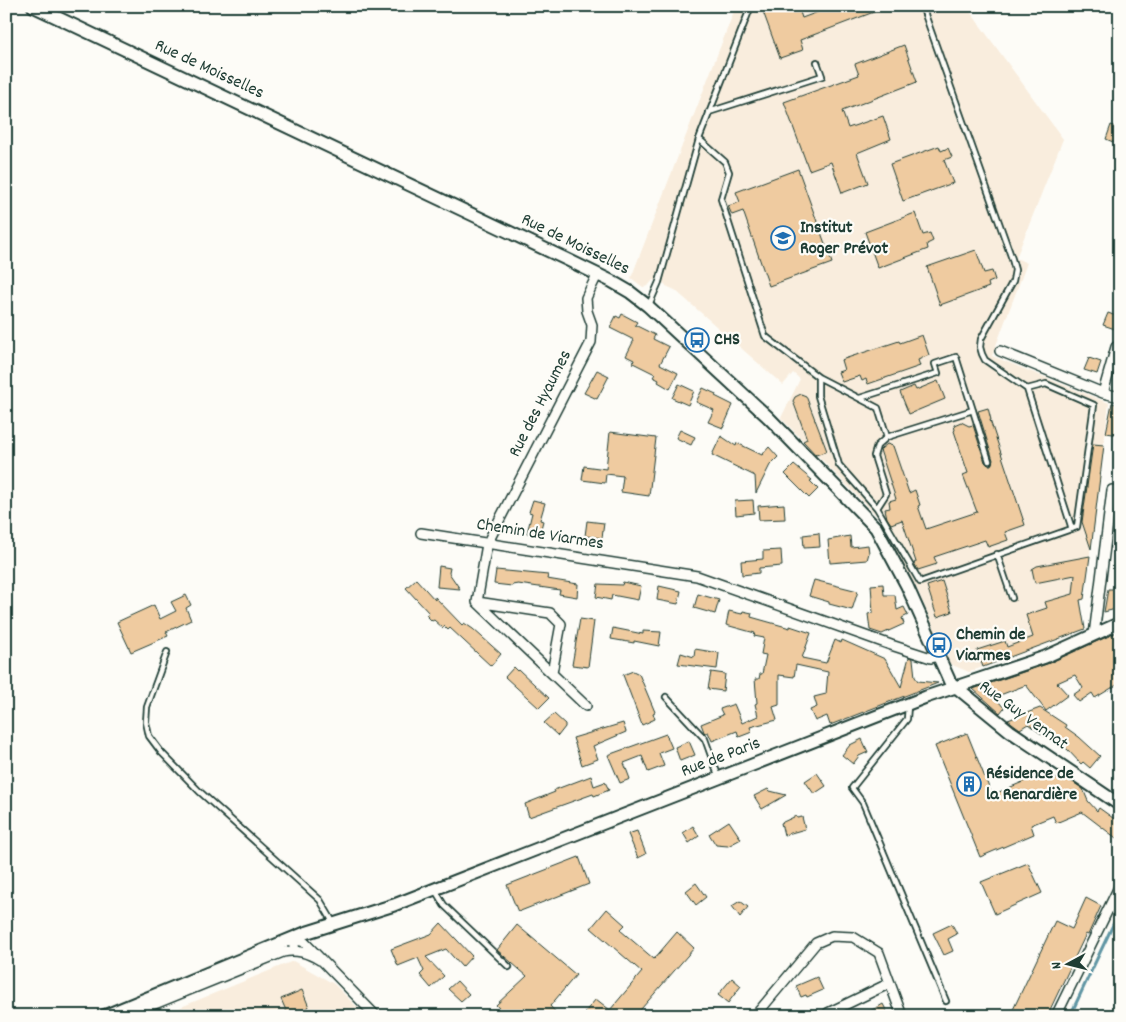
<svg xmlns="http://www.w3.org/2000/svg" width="1126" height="1022" font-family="Dekko,sans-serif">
<rect width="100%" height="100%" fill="#fdfcf7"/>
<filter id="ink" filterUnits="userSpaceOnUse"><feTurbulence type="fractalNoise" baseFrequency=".02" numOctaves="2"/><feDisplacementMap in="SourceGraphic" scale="10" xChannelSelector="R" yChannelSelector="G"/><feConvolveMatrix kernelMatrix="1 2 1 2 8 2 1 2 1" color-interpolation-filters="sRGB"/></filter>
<g filter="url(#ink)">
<path fill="#f9eddd" d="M736 6H966L1063 139 1016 258 1027 263 992 356 1109 403 1084 600 1036 613 1045 644 969 672 950 664 917 589 878 517 781 418 800 379 793 373 783 385 675 290 666 286 665 284 653 280 648 286 643 287 631 278Z
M293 961 334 984 366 1016H159Z"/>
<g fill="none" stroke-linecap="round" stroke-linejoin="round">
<path stroke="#6196a4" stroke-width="3" d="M1070 1016 1120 910"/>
</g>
<path fill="#efcba0" stroke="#1f3d34" d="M761 6H798L802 18 834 6 887 7 800 40 803 50 780 58Z
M904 45 917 82 842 111 848 128 883 116 891 139 857 153 868 183 842 193 831 162 809 170 784 102 859 75 855 64Z
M1111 125 1120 128V145L1106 139Z
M939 146 941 151 948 148 952 157 944 160 953 183 903 201 890 164Z
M798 169 832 263 769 286 743 211 732 215 728 206 740 202 736 192Z
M915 213 923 235 930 233 933 241 927 244 928 249 878 268 865 232Z
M976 250 984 273 992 271 995 280 988 283 989 287 940 305 927 267Z
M1108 313 1119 317 1115 329 1103 325Z
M622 314 637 322 635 325 655 335 653 339 669 347 660 364 678 373 670 389 658 382 659 380 653 377 655 374 633 363 634 360 626 356 634 340 610 328 616 316 620 318Z
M922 335 929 355 918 360 920 366 868 384 866 379 862 381 860 376 842 382 838 372 844 370 841 360 899 341 900 343Z
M1089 358 1101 362 1097 374 1084 370Z
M597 370 609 376 597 399 584 393Z
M938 381 945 399 909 414 900 392 914 386 916 390Z
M679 384 694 391 688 405 672 398Z
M703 388 716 394 715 396 733 405 723 428 708 422 714 410 696 402Z
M801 394 806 396 827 451 816 455 803 441 807 439 793 401 795 397Z
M1112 403 1120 405V435L1106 433Z
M988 408 991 420H990L1025 525 1005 532 1008 540 988 547 985 540 934 557 937 564 918 570 914 563 916 562 902 520 891 524 887 518 885 509 890 508 889 501 896 499 880 450 882 448 887 444 893 446 909 493 915 490 920 505 918 506 926 529 977 512 963 475 968 473 954 431 955 430 954 425 961 422 969 426 973 425 985 462 988 465H991L993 460 978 411Z
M680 430 695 437 691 445 676 438Z
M610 432 656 438 649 496 621 492 623 476 606 474 605 483 582 480 584 466 606 469Z
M721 436 736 446 737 443 762 455 769 447 778 457 770 465 756 493 755 476 712 455Z
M1093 444 1104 445 1091 549 1082 522Z
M794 465 812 480 810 481 818 489 809 498 785 474Z
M533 500 545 503 540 520 543 521 539 536 527 533 532 513 529 512Z
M753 500 754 513 736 515 735 501Z
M784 504 785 519 759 520 758 506Z
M587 521 604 523 602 538 585 536Z
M819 533 820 547 804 548 803 535Z
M850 536 851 547 868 545 869 553 867 560 830 563 828 540Z
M781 550 782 566 759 568V573L742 575 741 561 763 559V551Z
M1090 556 1084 599 1080 600 1085 629 983 667 977 650 1005 641 1007 647 1033 637 1026 615 1047 608 1045 602 1073 594 1075 575 1035 583 1032 569 1037 566Z
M439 566 450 568 449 573 460 589 437 587Z
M496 570 548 575 547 579 578 584 577 597 559 594 560 590 518 584 512 585V586L494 584Z
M416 579 435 600V597L462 625 464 623 473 629 501 654 491 666 450 628 448 630 444 626 443 628 434 620 432 621 426 615 429 613 406 588Z
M814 580 858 591 852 610 829 604V602L809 596Z
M942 581 952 612 937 617 927 586Z
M623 582 641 586 638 600 612 595 611 600 596 597 598 584 622 585Z
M883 584 884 595H895L897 610 904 607 908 615 902 618 904 624 882 634 870 630 868 614 873 613 871 585Z
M659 586 681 591 678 604 657 600Z
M1120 586V608L1104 612 1108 589H1112Z
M698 594 719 600 715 614 694 608Z
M186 595 191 605 186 608 191 620 166 632 168 636 131 652 117 622 154 605 160 619 176 611 171 602Z
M729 611 742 614 743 611 752 613 751 617 790 628V626L811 633 802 658 826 663 835 640 841 643 842 640 885 659 901 687 909 657 913 659 915 677 918 681 938 683 830 725 827 716 815 721 810 710 817 707 814 697 826 694 828 672 796 665 794 677 779 675V705L773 707 777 720 750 727 752 732 739 737 737 731 712 741 708 732 705 733 704 732 701 724 723 715 720 709 734 704 742 723 758 716 755 704 757 703 755 679H759L760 674H762L766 655 761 654 764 638 754 636 755 633 726 625Z
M580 619 594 621 588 667 572 665Z
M613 628 643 634V631L661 632 659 646 634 641V643L611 639Z
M1120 631V683L1095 698 1092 693 1079 702 1073 695 1083 688 1075 675 1057 683 1068 695 1046 711 1026 685 995 697 1004 708 1000 713 973 689 1047 664Z
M946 632 952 646 944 650 938 636Z
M695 649 719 653 717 669 678 664 681 653 694 657Z
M514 667 518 671 519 670 549 698 539 708 505 677Z
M633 671 639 674 655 712 653 713 655 719 642 725 623 675Z
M711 672 725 674 723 691 708 689Z
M1040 708 1066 725 1065 727 1079 737 1100 756 1090 768 1083 762 1081 764 1067 749 1046 735 1044 736 1028 724 1020 729 1008 720Z
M554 714 565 724V727L558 736 544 723Z
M623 723 626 732 593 746 598 759 582 765 573 738Z
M967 733 992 795 1044 773 1048 781 1064 776 1083 789 1088 801 1097 811 1099 808 1120 823V841L1082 812 1056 823 1053 816 1031 825 1034 834 980 857 935 746Z
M666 734 672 748 659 753 664 766 648 772 642 756 624 763 630 779 620 783 608 755Z
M862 739 868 752 859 756 853 764 842 755 850 745Z
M689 741 695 755 680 761 675 747Z
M817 773 826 786 814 794 805 781Z
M591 776 594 786 605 782 609 790 594 796 593 794 529 817 525 804 555 792 554 790Z
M768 789 770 791 786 795 762 809 754 796Z
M796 816 797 818 802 817 805 829 784 835 781 823Z
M729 821 741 839 728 846 716 845 709 834Z
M693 826 699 836 689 843 683 833Z
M637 831 646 854 638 858 628 834Z
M579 857 589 884 518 912 507 885Z
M1028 863 1042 893 995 914 981 882Z
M696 883 706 897 696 905 686 891Z
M1086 898 1101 906 1088 935 1086 934 1047 1016H1010L1055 921 1072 929Z
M740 901 748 907 740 917 732 906Z
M607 909 625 925 620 930 654 959 677 932 694 948 635 1016H590L585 1012 596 999 610 1010 642 972 591 928Z
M441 923 472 956 462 967 446 949 426 957 444 976 431 988 420 975 424 971 418 958 398 966 391 949 431 934Z
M952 924 957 934 948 939 953 951 944 955 933 933Z
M517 925 576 975 550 1006 559 1016H506L496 1005 527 976 497 950Z
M817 977 823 990 807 997 806 995 801 997 796 986Z
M732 978 741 986 728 1003 718 995Z
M457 981 469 994 461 1001 448 989Z
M302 990 309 1007 288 1015 281 999Z
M883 1004 889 1016H859L878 1007Z"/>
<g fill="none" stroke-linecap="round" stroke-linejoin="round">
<g stroke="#1f3d34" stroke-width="8">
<path id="service" d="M709 112 822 76 817 62
M699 139 725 162 729 172 721 199 765 336 818 377 878 408 887 437
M649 305 659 282 699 139 751 6
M818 377V396L839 465 877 508 920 582 1077 527 1094 405 1046 384 1027 389 985 360 982 354 980 347 981 339 1013 281 1015 270 1012 259 922 6
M1027 389 1072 529
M860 398 938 373 935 364 956 357 989 461
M877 508 886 494 874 456 877 446 887 437 973 410
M997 554 1012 598
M167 652 147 707 146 722 149 736 161 752 199 791 320 900 333 922
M666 697 705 739 719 778
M908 706 907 719 852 788 863 803 946 1001
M435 890 444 905 509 967"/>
</g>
<g stroke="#1f3d34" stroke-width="12">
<path id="minor" d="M1000 351 1103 393 1120 397
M1103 393 1116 347
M421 533 697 576 891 645 931 658 938 656
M477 602 550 613 561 624 552 673
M1094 635 1112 490
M586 706 477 602 487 544 591 342 592 325 587 311 586 298 597 275
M295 951 293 939 304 942 376 1016
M828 1013 890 983
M125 1016 283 952C297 949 308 953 320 960
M755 1016 816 943 832 936 853 937 879 953 902 1016
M1056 1016 1120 885"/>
</g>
<g stroke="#1f3d34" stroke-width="15">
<path id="tertiary" d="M33 6 568 260 611 281 630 292 648 306 768 417 876 528 907 586 950 682 1010 731 1120 805
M104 1016 305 933 394 905 926 697 1045 657 1120 623"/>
</g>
<use href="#service" stroke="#fdfcf7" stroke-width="4.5"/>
<use href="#minor" stroke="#fdfcf7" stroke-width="9"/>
<use href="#tertiary" stroke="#fdfcf7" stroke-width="11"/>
</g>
</g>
<defs>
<g id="university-ring" transform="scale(1.25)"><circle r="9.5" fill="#fdfcf7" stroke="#1f6fb2" stroke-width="1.5"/><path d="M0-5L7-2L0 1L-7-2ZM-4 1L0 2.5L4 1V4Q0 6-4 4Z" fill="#1f6fb2"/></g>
<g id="bus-ring" transform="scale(1.25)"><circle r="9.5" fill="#fdfcf7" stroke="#1f6fb2" stroke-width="1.5"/><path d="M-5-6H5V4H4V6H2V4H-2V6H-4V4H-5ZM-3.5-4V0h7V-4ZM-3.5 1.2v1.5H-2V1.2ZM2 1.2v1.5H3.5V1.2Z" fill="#1f6fb2"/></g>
<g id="building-ring" transform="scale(1.25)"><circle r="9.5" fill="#fdfcf7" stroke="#1f6fb2" stroke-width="1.5"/><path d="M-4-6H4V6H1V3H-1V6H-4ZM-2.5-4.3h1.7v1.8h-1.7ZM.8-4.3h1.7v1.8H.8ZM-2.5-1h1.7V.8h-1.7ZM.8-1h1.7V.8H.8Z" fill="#1f6fb2"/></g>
</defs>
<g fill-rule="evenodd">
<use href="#university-ring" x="783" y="238"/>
<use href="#bus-ring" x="697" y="340"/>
<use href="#bus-ring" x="939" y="645"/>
<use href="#building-ring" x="969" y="784"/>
</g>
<g text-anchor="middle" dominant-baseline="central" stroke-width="4.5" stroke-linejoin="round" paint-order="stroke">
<g font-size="18" fill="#1f3d34" stroke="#fdfcf7">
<text transform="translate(209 70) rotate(25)">Rue de Moisselles</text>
<text transform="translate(575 245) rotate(26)">Rue de Moisselles</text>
<text transform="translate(541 404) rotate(-63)">Rue des Hyaumes</text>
<text transform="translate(540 535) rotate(9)">Chemin de Viarmes</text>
<text transform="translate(1023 716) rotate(36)">Rue Guy Vennat</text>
<text transform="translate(721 758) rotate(-21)">Rue de Paris</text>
</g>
<g font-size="18" font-weight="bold" fill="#1f3d34" stroke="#fdfcf7" text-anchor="start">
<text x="800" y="228">Institut<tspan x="800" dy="21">Roger Prévot</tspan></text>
<text x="714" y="340">CHS</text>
<text x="956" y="635">Chemin de<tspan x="956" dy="21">Viarmes</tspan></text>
<text x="986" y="774">Résidence de<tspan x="986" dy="21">la Renardière</tspan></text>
</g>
</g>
<rect width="1126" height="1022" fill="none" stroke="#fdfcf7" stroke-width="25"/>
<rect x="12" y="12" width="1101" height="997" fill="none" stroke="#1f3d34" stroke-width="2" filter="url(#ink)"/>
<g transform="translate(1068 964) rotate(263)" stroke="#fdfcf7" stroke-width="4" paint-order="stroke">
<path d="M0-4L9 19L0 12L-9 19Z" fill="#1f3d34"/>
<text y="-8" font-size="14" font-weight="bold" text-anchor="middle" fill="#1f3d34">N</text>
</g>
</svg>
